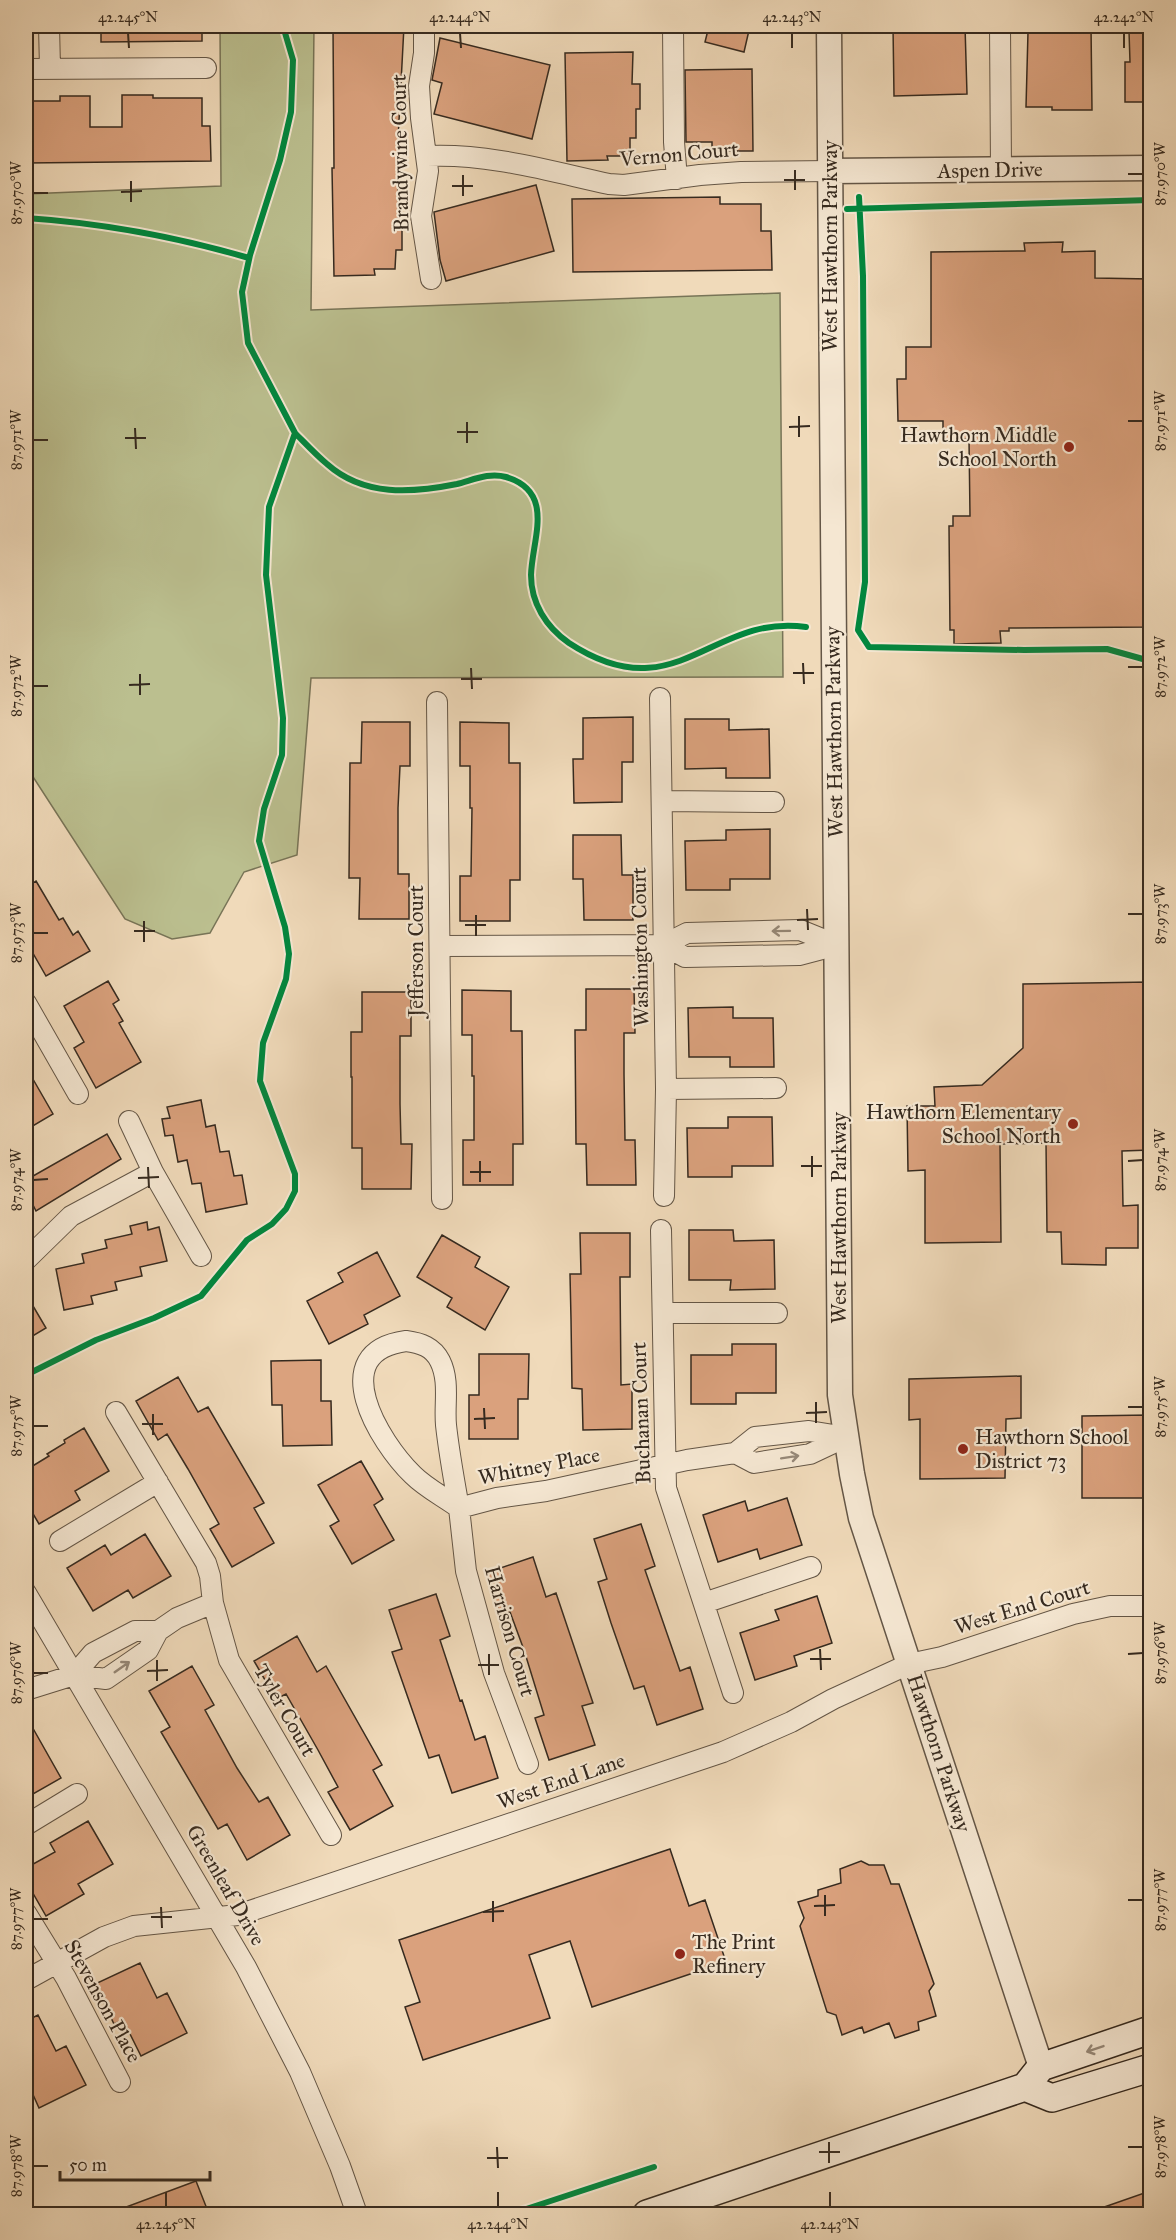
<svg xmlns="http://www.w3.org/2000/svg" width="1176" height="2240" font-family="'IM FELL Great Primer',serif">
<rect width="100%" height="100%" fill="#f0daba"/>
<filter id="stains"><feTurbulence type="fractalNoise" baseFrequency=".00333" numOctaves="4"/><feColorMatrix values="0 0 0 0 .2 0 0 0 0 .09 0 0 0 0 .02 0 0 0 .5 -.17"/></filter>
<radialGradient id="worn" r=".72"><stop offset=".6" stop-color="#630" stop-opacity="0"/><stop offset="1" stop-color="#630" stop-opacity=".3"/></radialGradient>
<path fill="#bbbf8f" stroke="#787457" stroke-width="1.5" d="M220 26H314L311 310 780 293 783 677 311 678 297 855 244 872 210 933 172 939 125 919 26 766V194L221 186Z"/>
<path fill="#daa17d" stroke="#362a1f" stroke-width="1.5" d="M101 26H202V41L101 42Z
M333 26H404L398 140V222L402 223V250H396L395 269H374L375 275 334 276 332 168H334Z
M709 26H750L744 52 705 42Z
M893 26H965L967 94 894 96Z
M1052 26H1091L1092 110H1052V107H1026L1028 32H1052Z
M1150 30V102H1125V62H1130L1129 31Z
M440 38 550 65 532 139 434 114 442 83 432 80Z
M633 52 632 84H640V109H636V138H630V156H607L608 160 567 161 565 53Z
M752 69 753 151H712V142H686L685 70Z
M122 95H153V98H202V126H210L211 161 26 163V101H60V96H90V127H122Z
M536 185 554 251 446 281 440 260 434 212Z
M720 197V204H761V231H771L772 270 573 272 572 199Z
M1063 242 1062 252 1095 251V278L1150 279V627L1009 628V631H1000L1001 643 954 644V630H950L949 526H953V516H970L969 439H943V421H898L897 379H906V347H931V252L1025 251 1024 243Z
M633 717V762H622V802L574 803 573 759H583V718Z
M685 719H729V730L769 729 770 778H726V768L685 769Z
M362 722H410V766H400L398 808V874H409V919H359L360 878H349L350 763H361Z
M460 722 509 723V763H520V880H510V921H460V876H471L472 808H470V766H460Z
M770 829V879H730V890H686L685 841 726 840V830Z
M573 835H621L622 875H633V920H584L583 879H573Z
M36 881 59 920 63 918 73 935 78 931 90 951 46 976 26 941V888Z
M108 981 119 1000 113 1004 123 1021 119 1023 141 1062 96 1088 74 1048 84 1042 64 1006Z
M1150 982V1150L1122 1151 1123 1206 1138 1205V1248H1106V1265L1062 1264 1061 1232H1047L1046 1143 1000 1144 1001 1242 925 1243V1170L908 1171 907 1106H935L934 1087 982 1085 1023 1048V984Z
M586 989H634L635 1033H624V1074L625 1140H635L636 1185H587L586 1144H576L575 1030H586Z
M462 990 511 991V1031H522L523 1144H513V1185H463V1140H474V1076H472V1035H462Z
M362 992H411V1036H400V1104L401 1144H412L411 1189H362V1148H352V1077H351V1032H362Z
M733 1007V1018H773L774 1067H730V1057H689L688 1008Z
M26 1067 53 1114 26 1130Z
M201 1100 206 1127 215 1125 220 1152 229 1151 234 1176 242 1175 247 1204 206 1212 201 1183 192 1184 187 1160 178 1162 173 1135 165 1136 162 1119 170 1118 167 1107Z
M728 1117H772L773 1166H732V1177H688L687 1128H728Z
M107 1134 121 1159 36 1211 26 1191V1180Z
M147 1222 148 1230 159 1227 167 1261 140 1267 142 1276 115 1282 117 1290 91 1296 93 1304 64 1310 56 1269 84 1263 82 1254 107 1248 105 1240 132 1234 130 1226Z
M689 1230H733L734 1241 774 1240 775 1289 730 1290 731 1280H689Z
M580 1233H630V1277H620L621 1385 632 1384V1429L583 1430 582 1389 572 1388 571 1319 570 1274H581Z
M442 1235 480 1257 475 1267 509 1287 485 1330 447 1307 452 1298 417 1277Z
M377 1252 400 1296 364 1315 368 1324 329 1344 307 1301 343 1282 338 1273Z
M26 1294 46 1328 26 1340Z
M732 1344H776V1393H736V1404H691V1355H732Z
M479 1354H529L528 1399H518V1439H469V1395H479Z
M321 1360V1401H331L332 1445 283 1446 282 1405H272L271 1361Z
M1021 1376V1418L1006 1419 1005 1478 920 1479V1419L909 1420V1379Z
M178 1377 198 1412 208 1407 264 1503 254 1508 274 1543 232 1567 210 1529 219 1524 188 1469 167 1434 158 1440 136 1401Z
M1150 1415V1498H1082V1416Z
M84 1428 109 1471 75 1491 80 1500 39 1524 26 1502V1470L49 1456 47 1454 65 1443 64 1440Z
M361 1461 383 1499 374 1505 394 1540 352 1564 330 1526 339 1521 318 1485Z
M787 1498 802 1545 760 1559 757 1549 718 1562 703 1515 745 1501 748 1511Z
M641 1524 655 1566 645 1570 680 1671 690 1667 703 1709 657 1725 644 1686 634 1689 611 1623 598 1582 607 1579 594 1539Z
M145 1534 171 1576 133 1598 128 1590 93 1611 67 1568 105 1545 111 1555Z
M533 1557 546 1597 556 1593 593 1703 582 1706 595 1745 549 1760 535 1718 544 1715 524 1650 510 1612 500 1615 486 1573Z
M436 1594 450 1636 440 1640 460 1701 462 1700 475 1740 485 1736 498 1778 452 1793 439 1755 429 1758 392 1652 402 1649 389 1610Z
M817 1596 832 1643 794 1656 797 1666 755 1680 740 1633 779 1620 775 1610Z
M297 1636 317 1672 326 1666 382 1765 373 1770 393 1806 350 1830 328 1792 338 1787 318 1750 286 1694 276 1699 254 1661Z
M192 1666 214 1705 205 1710 237 1768 259 1802 268 1797 290 1835 247 1860 227 1824 218 1829 161 1732 170 1727 149 1691Z
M26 1716 61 1778 26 1798Z
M88 1821 113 1864 78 1884 84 1894 46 1916 26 1881V1868L55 1852 50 1843Z
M670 1849 689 1906 705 1900 726 1962 592 2007 570 1941 529 1955 550 2018 423 2060 405 2007 420 2002 399 1940Z
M861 1861 869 1865H884L891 1884H899L934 1984 929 1991 936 2016 918 2022 919 2030 895 2038 889 2023 864 2033 862 2027 842 2035 836 2015 827 2012 800 1926 804 1918 798 1902 818 1896V1890L841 1883 840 1869Z
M140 1963 157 1998 167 1993 187 2033 141 2056 123 2020 114 2024 95 1984Z
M38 2015 56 2051 66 2046 86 2085 39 2108 26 2079V2021Z
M196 2181 209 2214H110V2213Z
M1150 2191V2214H1091L1090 2212Z"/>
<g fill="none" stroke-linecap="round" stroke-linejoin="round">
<g stroke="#645646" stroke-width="22">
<path id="minor" d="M49 26 50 68
M424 26V53L419 86 421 118 428 171 421 216 431 279
M673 26 674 142 677 179
M1000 26 1001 170
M26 69 206 68
M427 156C488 153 549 171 609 184L624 185 700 175 741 172 830 171
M660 698 666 1089 664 1196
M437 702 442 1199
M663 801 774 802
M663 945 685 957 799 955 837 945
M440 946 663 945 687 933 800 930 837 945
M26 1003 78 1094
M666 1089 776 1088
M129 1121 153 1172 201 1256
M661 1230 666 1488 733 1693
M26 1260 71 1216 153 1172
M663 1313H777
M406 1341C421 1343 433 1347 440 1361 450 1381 444 1404 446 1425 449 1453 454 1480 459 1508 444 1497 426 1488 413 1475 379 1442 324 1352 406 1341Z
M116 1412 206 1563 210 1576 213 1603 229 1660 331 1835
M60 1541 158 1482
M26 1593 246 1967 300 2072 340 2166 357 2214
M704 1603 811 1567
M74 1675 93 1653 135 1631H158
M26 1690 74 1675 106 1679 148 1650 158 1631 177 1618 213 1603
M528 1764 494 1673 466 1571 459 1508 497 1498 546 1491 687 1460 735 1453 755 1437 809 1431 846 1437 810 1454 754 1463 735 1453
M26 1825 77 1794
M26 1913 66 1978 120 2082
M26 1980 104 1937 134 1926 238 1915 723 1752 791 1722 833 1699 909 1664 942 1657 1073 1614 1110 1606H1150"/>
</g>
<g stroke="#645646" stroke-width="27">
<path id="tertiary" d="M829 26 840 1395 852 1474 861 1518 1041 2067
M830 171 1150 168"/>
</g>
<g stroke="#362a1f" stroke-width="30">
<path id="secondary" d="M1025 2087 1052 2098 1150 2068
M647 2214 1025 2087 1041 2067 1150 2030"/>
</g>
<use href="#minor" stroke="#f5e7d2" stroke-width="20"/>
<use href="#tertiary" stroke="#f5e7d2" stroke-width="24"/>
<use href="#secondary" stroke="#f5e7d2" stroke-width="27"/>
<g stroke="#f5e7d2" stroke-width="10">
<path id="cycleway" d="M859 197 863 276 865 582 858 630 869 647 1024 650 1107 649 1150 661
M847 209 1150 200
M26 218C101 223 177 237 249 258
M295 433C305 443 316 455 327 464 364 497 412 493 457 484 473 480 489 472 506 477 556 492 532 539 531 575 531 603 546 627 569 643 676 713 711 613 806 627
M26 1375 96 1340 154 1318 201 1296 247 1240 272 1224 286 1209 295 1191V1174L260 1081 263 1043 286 979 289 954 285 927 259 841 264 809 282 755 283 718 266 575 269 507 295 433 248 343 242 292 250 255 280 160 291 112 293 60 283 26
M511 2214 654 2167"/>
</g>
<use href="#cycleway" stroke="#00873e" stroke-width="6"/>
</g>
<defs><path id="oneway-shaft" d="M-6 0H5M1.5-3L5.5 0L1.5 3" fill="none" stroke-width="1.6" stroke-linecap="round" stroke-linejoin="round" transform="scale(1.5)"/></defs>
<g stroke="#968878">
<use href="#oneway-shaft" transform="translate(781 931) rotate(179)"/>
<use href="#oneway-shaft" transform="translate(790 1457) rotate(-9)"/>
<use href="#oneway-shaft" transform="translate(122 1667) rotate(-35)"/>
<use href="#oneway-shaft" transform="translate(1095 2049) rotate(161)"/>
</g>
<path fill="none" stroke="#362a1f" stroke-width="2" d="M128 33 129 48M460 33 461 48M792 33V48M1124 33V48M795 170V190M1128 174H1143M463 175V196M784 180H805M131 181V202M452 186H473M121 192 142 191M33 193H48M799 416V437M1128 421H1143M467 422V443M789 427 810 426M135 428 136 449M457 432H478M125 438H146M33 440H48M803 663 804 684M1128 667H1143M471 668 472 689M793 673H814M140 674V695M461 679H482M129 685 150 684M33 686H48M807 909 808 930M1128 914H1143M476 915V936M797 920 818 919M144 921V942M465 925H486M134 931H155M33 933H48M812 1156V1177M480 1161V1182M1128 1161 1143 1160M801 1166H822M148 1167 149 1188M470 1172H491M138 1178 159 1177M33 1180 48 1179M816 1402V1423M1128 1407H1143M484 1408 485 1429M806 1413 827 1412M153 1414V1435M474 1419 495 1418M142 1424H163M33 1426H48M820 1649 821 1670M489 1654V1675M1128 1654 1143 1653M810 1659H831M157 1660V1681M478 1665H499M147 1671 168 1670M33 1673H48M825 1895V1916M1128 1900H1143M493 1901V1922M814 1906 835 1905M161 1907 162 1928M483 1912 504 1911M151 1917H172M33 1919H48M829 2142V2163M497 2147 498 2168M1128 2147H1143M819 2152H840M487 2158H508M33 2166H48M166 2192V2207M498 2192V2207M830 2192V2207"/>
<g fill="#8f2418" stroke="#f5e7d2" stroke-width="2">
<circle cx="1069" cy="447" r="6"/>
<circle cx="1073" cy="1124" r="6"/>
<circle cx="963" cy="1449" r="6"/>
<circle cx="680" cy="1954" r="6"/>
</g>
<g text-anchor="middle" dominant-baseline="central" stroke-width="4.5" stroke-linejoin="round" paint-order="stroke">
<g font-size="21" fill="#362a1f" stroke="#f5e7d2">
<text transform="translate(400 153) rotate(-91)">Brandywine Court</text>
<text transform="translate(679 154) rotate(-5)">Vernon Court</text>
<text transform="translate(990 170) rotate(-1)">Aspen Drive</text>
<text transform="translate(830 246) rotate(-90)">West Hawthorn Parkway</text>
<text transform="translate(834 732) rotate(-91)">West Hawthorn Parkway</text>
<text transform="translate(640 947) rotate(-91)">Washington Court</text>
<text transform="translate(416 951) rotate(-90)">Jefferson Court</text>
<text transform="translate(839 1218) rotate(-90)">West Hawthorn Parkway</text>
<text transform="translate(641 1413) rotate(-92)">Buchanan Court</text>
<text transform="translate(539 1466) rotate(-11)">Whitney Place</text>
<text transform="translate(1022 1607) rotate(-17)">West End Court</text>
<text transform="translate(510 1631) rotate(74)">Harrison Court</text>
<text transform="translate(285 1710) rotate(60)">Tyler Court</text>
<text transform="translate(939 1753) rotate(72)">Hawthorn Parkway</text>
<text transform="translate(561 1781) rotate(-19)">West End Lane</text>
<text transform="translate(226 1885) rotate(60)">Greenleaf Drive</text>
<text transform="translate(103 2001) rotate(61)">Stevenson Place</text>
</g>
<g font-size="21" fill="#362a1f" stroke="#f5e7d2" text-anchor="end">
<text x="1057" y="435">Hawthorn Middle<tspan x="1057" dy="24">School North</tspan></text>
<text x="1061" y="1112">Hawthorn Elementary<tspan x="1061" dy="24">School North</tspan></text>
<text x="975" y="1437" text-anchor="start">Hawthorn School<tspan x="975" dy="24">District 73</tspan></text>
<text x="692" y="1942" text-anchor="start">The Print<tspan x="692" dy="24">Refinery</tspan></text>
</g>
</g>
<rect width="1176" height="2240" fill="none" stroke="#f0daba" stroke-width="66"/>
<path d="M60 2171v9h150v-9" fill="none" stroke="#362a1f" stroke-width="3"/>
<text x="69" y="2171" font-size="18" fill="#362a1f" stroke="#f5e7d2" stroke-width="4.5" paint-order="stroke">50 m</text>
<rect x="33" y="33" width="1110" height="2174" fill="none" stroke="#362a1f" stroke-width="2"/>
<g font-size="15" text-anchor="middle" fill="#362a1f">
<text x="128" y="22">42.245°N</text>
<text x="460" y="22">42.244°N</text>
<text x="792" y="22">42.243°N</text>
<text x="1124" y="22">42.242°N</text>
<text transform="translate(1160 174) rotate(-90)" y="5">87.970°W</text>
<text transform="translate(16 193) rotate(-90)" y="5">87.970°W</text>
<text transform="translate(1160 421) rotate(-90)" y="5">87.971°W</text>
<text transform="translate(16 440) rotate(-90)" y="5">87.971°W</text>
<text transform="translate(1160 667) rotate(-90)" y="5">87.972°W</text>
<text transform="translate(16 686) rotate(-90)" y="5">87.972°W</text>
<text transform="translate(1160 914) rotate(-90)" y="5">87.973°W</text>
<text transform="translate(16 933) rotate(-90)" y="5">87.973°W</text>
<text transform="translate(1160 1160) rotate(-90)" y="5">87.974°W</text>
<text transform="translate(16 1180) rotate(-90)" y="5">87.974°W</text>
<text transform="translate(1160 1407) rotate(-90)" y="5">87.975°W</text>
<text transform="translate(16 1426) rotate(-90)" y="5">87.975°W</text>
<text transform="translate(1160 1653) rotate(-90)" y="5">87.976°W</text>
<text transform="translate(16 1673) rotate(-90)" y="5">87.976°W</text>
<text transform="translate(1160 1900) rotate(-90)" y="5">87.977°W</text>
<text transform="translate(16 1919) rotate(-90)" y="5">87.977°W</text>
<text transform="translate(1160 2147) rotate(-90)" y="5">87.978°W</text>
<text transform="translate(16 2166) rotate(-90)" y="5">87.978°W</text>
<text x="166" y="2229">42.245°N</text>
<text x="498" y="2229">42.244°N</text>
<text x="830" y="2229">42.243°N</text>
</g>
<rect width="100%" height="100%" filter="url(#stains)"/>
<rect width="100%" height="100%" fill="url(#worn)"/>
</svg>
